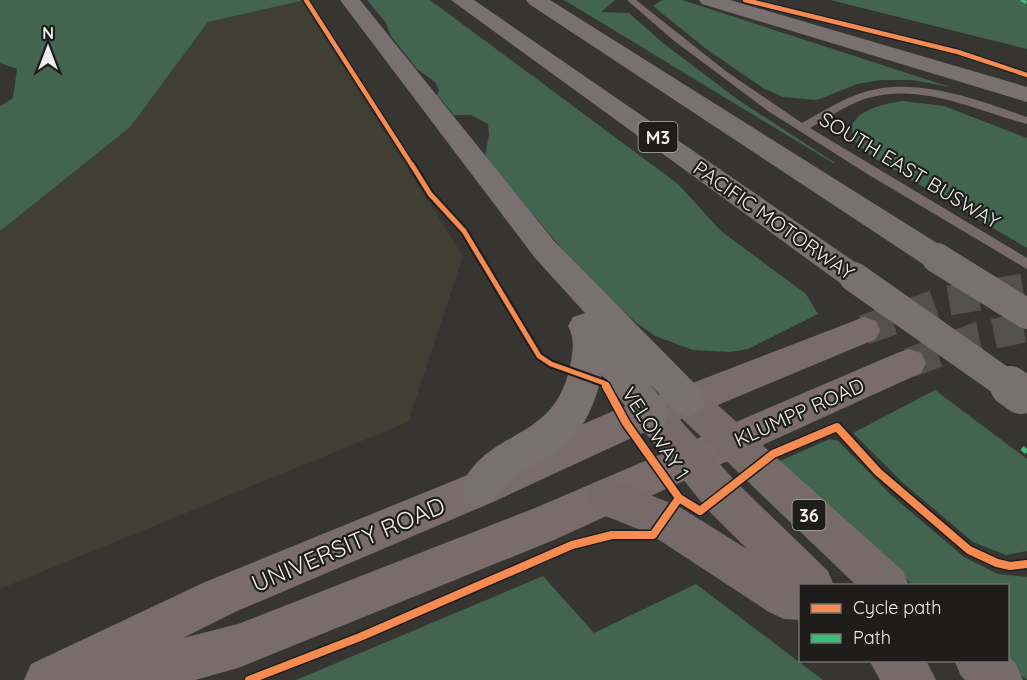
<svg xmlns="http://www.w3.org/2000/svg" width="1027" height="680" font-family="Quicksand,sans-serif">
<rect width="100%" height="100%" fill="#363532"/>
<path fill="#403f34" d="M301 1 463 256 408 422 0 589V227L208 22Z"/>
<path fill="#43644f" d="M0 0H300L301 1 208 22 130 127 0 231V106L13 98 17 69 0 63Z
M367 0H430L678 184 721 231 806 294 818 314 748 349 731 352 693 350 655 336 639 325 589 281 485 157 489 134 488 124 471 115H454L437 95 439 90 435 82 417 69 391 36 386 23Z
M564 0H615L601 12 629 13 663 43 737 99 835 163H833Z
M662 0H682L950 87 912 80H881L857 84 817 100 783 97 763 88 705 48 653 6Z
M830 0H1027V49Z
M902 101 944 106 1027 138V248L871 156 855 142 851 128C857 109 885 104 902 101Z
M935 390 1027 459V551L1006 555 973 542 903 483 853 433Z
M830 439 838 441 891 495 964 557 998 574 1027 577V680L1003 661 1008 660V586L913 585 775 463Z
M543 576 594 633 696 584 823 680H296Z"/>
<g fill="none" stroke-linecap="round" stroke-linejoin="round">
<path stroke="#52514e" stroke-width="30" stroke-dasharray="30 15" stroke-linecap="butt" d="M864 330 946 301 1027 288
M909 363 978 337 1027 327"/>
<path fill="#776b69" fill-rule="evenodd" d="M627 0H636L727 72 802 123C822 112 842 99 864 92 917 76 978 100 1027 117V124C977 111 925 84 872 97 850 102 830 117 810 128L1027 258V269L869 175 768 111 673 40Z"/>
<path fill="#7a6c6b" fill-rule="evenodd" d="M864 317 876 321 880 330 876 339 701 412 638 435 493 502 235 612 183 638 238 624 535 508 897 353 909 349 921 353 926 363 921 373 554 540 238 668 195 680H24L31 664 205 582 465 476 613 411 682 387Z"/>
<path fill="#776b69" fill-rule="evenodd" d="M688 385 701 390 903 571 909 586H857L675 412 670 401 675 390Z
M652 398 665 403 735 481 828 571 834 586H800V620L784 619 769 612 650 534 593 511 587 497 593 483 607 478 678 506 747 549 707 509 639 425 634 414 639 403Z
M1008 656 1016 664 1023 680H965L961 676 954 660H1008Z
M869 660H926L936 680H880Z"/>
<path fill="#79716f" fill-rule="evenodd" d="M340 0H360L555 242 701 390 706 401 701 412 688 417 675 412 649 383 665 403 670 414 665 425 652 430 639 425 602 375C595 404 583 434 558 451 545 460 530 466 518 475 501 488 499 500 479 508L465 502 460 489C486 426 554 445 570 366 573 351 575 340 568 326L573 317 585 313 535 258Z
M451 0H474L865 269 869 277 865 285 854 289 843 285Z
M526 0H550L948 250 952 258 948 266 937 269 926 266 529 4Z
M699 0H730L1027 87V102L702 4Z"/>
<path stroke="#79716f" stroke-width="30" d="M937 258 1027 314
M854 277 1012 388"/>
<path stroke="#79716f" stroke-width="40" d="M1010 386 1021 394"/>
<path stroke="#3abd76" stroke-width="3" stroke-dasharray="6 3" stroke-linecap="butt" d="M1021 0 1027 3"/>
<path stroke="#3abd76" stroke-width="5" stroke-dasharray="11 5" stroke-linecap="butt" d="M1022 448 1027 452"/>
<g stroke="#1e1d1b" stroke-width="7">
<path id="cycleway-far2" d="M306 0 413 167
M745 0 958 52 1027 75"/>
</g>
<g stroke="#1e1d1b" stroke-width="9">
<path id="cycleway-far1" d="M412 165 430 194 464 231 539 356 551 364 604 383 607 388"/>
</g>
<g stroke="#1e1d1b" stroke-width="11">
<path id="cycleway" d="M606 386 626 423 679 498 700 511 773 454 837 427 878 472 969 550 997 563 1010 566 1027 564
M249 680 360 637 572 545 612 535H653L679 498"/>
</g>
<use href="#cycleway-far2" stroke="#f68b52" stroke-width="4.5"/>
<use href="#cycleway-far1" stroke="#f68b52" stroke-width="5"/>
<use href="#cycleway" stroke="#f68b52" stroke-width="8"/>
</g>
<g text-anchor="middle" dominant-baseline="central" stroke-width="4.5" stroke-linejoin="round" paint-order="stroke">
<g fill="#1e1d1b" stroke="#b0afac" stroke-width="1.5">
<rect x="638.5" y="122" width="39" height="30" rx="4.5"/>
<rect x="792.5" y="500" width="33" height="30" rx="4.5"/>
</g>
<g font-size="18" font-weight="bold" fill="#eeedea">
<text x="658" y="137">M3</text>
<text x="809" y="515">36</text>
</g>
<g font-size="20" fill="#eeedea" stroke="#1e1d1b">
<text transform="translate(910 170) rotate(31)">SOUTH EAST BUSWAY</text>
<text transform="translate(774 220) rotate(35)">PACIFIC MOTORWAY</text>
<text transform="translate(799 412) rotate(-24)">KLUMPP ROAD</text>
<text transform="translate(656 433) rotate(57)">VELOWAY 1</text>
</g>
<g font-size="24" fill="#eeedea" stroke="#1e1d1b">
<text transform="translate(348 544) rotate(-23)">UNIVERSITY ROAD</text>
</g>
</g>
<rect x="799" y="584" width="210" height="78" fill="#1e1d1b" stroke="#71706e" stroke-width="1.5"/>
<rect x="811" y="604" width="30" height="9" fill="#f68b52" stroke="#71706e" stroke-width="1.5"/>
<text x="853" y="614" font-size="18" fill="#eeedea">Cycle path</text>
<rect x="811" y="634" width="30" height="9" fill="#3abd76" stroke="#71706e" stroke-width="1.5"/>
<text x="853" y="644" font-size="18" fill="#eeedea">Path</text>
<g transform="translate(48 48)" stroke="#1e1d1b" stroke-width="4.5" paint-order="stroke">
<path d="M0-4.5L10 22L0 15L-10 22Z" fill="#eeedea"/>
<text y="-9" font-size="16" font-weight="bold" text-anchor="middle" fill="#eeedea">N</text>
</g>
</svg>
